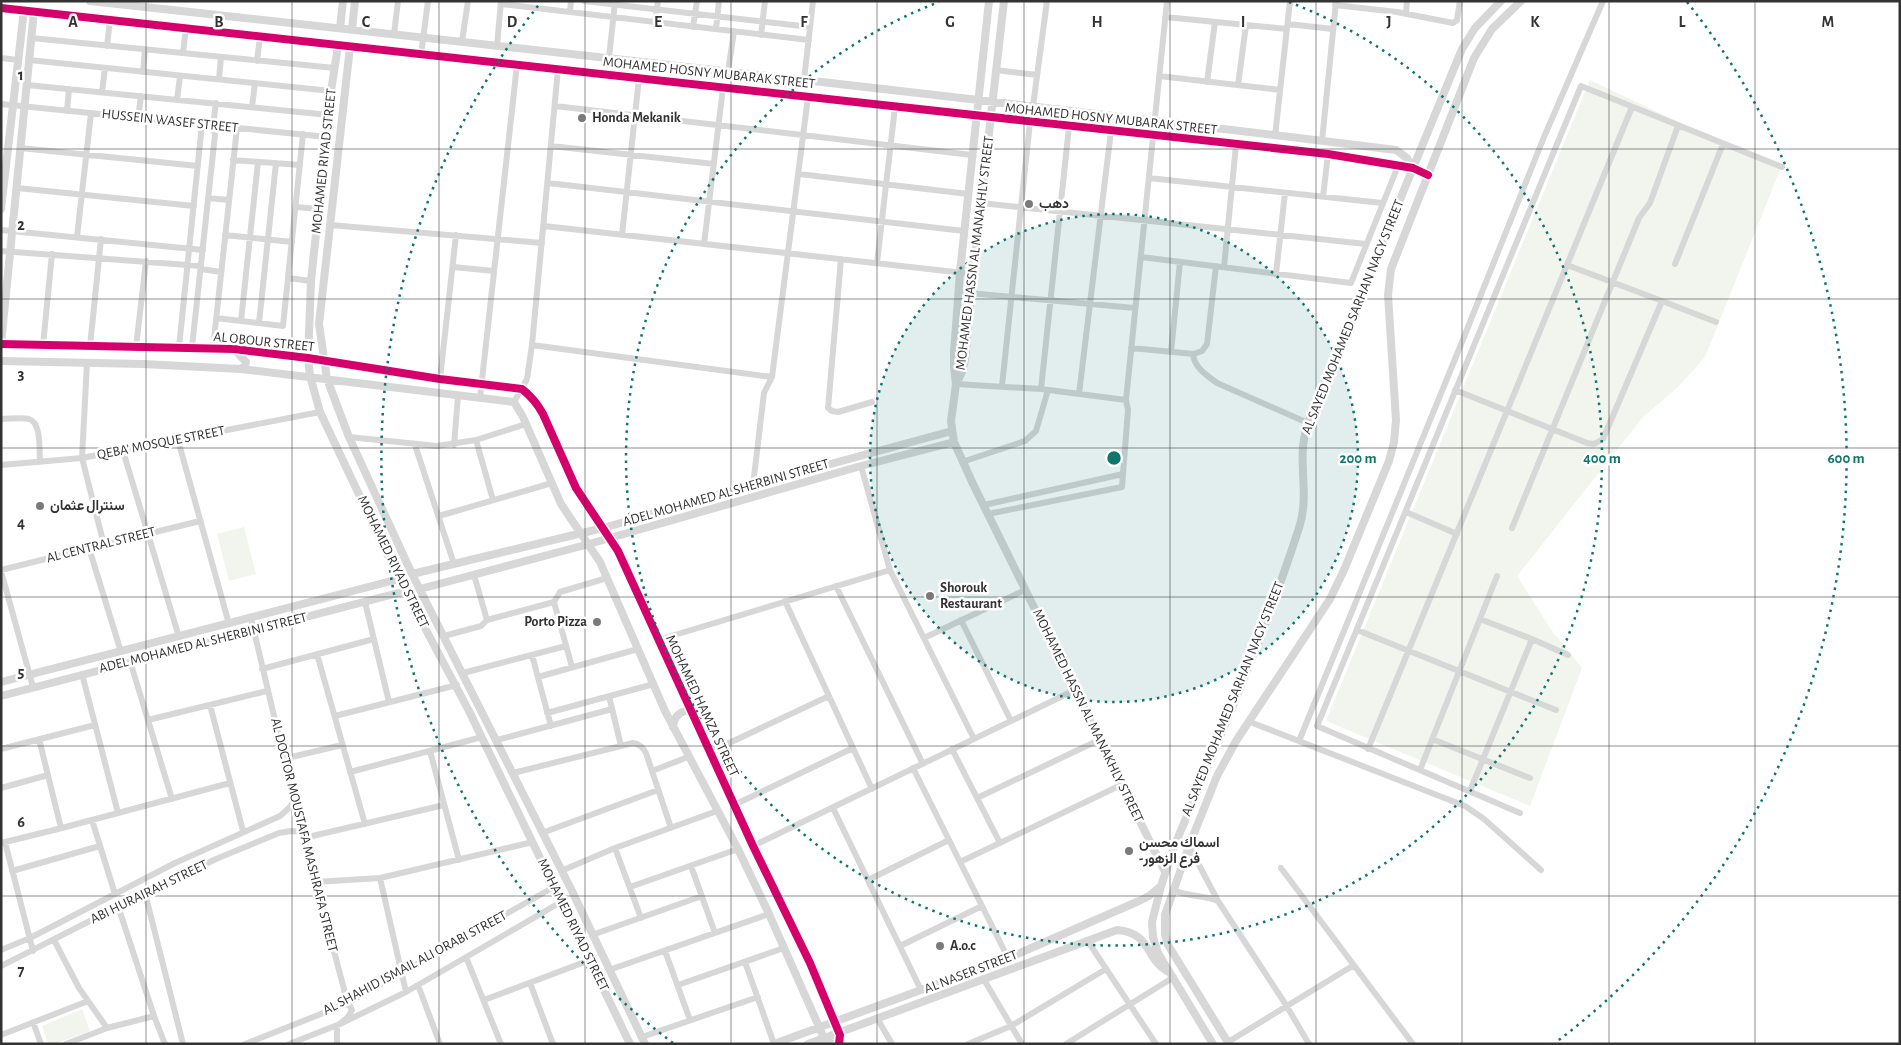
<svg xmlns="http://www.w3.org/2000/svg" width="1901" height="1045" font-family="'Alegreya Sans',Vazirmatn,sans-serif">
<rect width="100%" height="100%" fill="#fff"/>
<path fill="#f1f5ed" d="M1590 80 1780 170 1705 357 1679 386 1643 417 1517 576 1552 631 1582 668 1530 806 1326 721Z
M244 527 256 574 229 581 217 534Z
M82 1009 90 1031 54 1044H48L42 1026Z"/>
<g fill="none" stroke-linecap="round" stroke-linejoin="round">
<path stroke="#d7d7d7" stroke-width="6" d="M584 1 810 27
M501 4 809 40
M1335 5 1397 12 1453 23 1457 20 1460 1
M570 12 571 1
M1406 14 1407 1
M1165 17 1287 29
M655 22 658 1
M1288 24 1333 29
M693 27 697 1
M716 29 719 1
M394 34 398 1
M761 35 765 1
M31 38 335 68
M462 41 468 1
M107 46 110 20
M497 46 501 1
M183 53 186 28
M421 55 428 1
M1 58 18 60
M609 58 615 2
M29 60 331 91
M257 61 260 37
M996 70 1037 75
M143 72 145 50
M728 72 734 31
M1159 76 1280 90
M219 79 221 57
M804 80 813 1
M1207 82 1215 22
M27 85 329 115
M1238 85 1246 25
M102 92 105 68
M177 100 180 76
M1 104 327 137
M555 106 972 155
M1033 106 1047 1
M252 107 255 83
M67 111 69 89
M138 118 141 96
M1275 136 1290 1
M1322 141 1336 2
M551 146 714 164
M20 148 198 166
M233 160 300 165
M799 174 968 194
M1149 178 1382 203
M548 183 964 231
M17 188 194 206
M1323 197 1328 154
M208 198 229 200
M981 203 1366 244
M296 207 319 209
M330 225 542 243
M544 226 973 274
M1 230 203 250
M225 235 292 242
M622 235 639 78
M77 237 91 113
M704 244 723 88
M1 251 201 266
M1141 257 1351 283 1398 166
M841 259 828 408 832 411 838 412 872 402
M877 263 895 107
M1675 264 1723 144
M1567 265 1662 301
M453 267 494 271
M1224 267 1236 145
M201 269 221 272
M1276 274 1285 193
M288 278 311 281
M958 292 1135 308
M216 318 283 326 303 134
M241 321 258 162
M259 323 276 163
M43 345 52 254
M532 345 772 377
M90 346 101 239
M136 347 146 261
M179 347 202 124
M192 347 215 135 213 125 216 103
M213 348 237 128
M1131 348 1194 354 1202 351 1207 344 1216 266
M1171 352 1180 262
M1193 354C1194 367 1206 375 1217 383L1308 423
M87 363 82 458 104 545
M440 379 456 235
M956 384 1041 389 1126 400
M1002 386 1030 122
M1041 389 1069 127
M1455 390 1587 443 1594 444 1603 439 1662 301 1716 322
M1079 394 1111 131
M480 398 517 65
M514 402 527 379 532 345 558 69
M1 419C10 419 21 417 29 419 42 423 39 451 40 462
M349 437 437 446 476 440 526 424
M178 440 229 624
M476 440 493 500
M415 445 454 564
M454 445 458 396
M123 451 179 637
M962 462 1025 441 1036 431 1048 390
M1 465 82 458 320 412
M861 466 890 570 974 739
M753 485 764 393 772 377 808 97
M984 505 1123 474
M1406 512 1457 534
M988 514 1122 487 1128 410 1126 400 1167 1
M439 516 552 483
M1512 528 1639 218 1650 203 1678 126
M89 548 121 652
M1 570 200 521
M1 571 33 687
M474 575 487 620
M836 586 923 764
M785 601 872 789
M365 602 389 702
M251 618 294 801 344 989 346 1004 350 1006 352 1010 348 1017 337 1026V1044
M961 620 1011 721
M1357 630 1556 710
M444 636 481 626 487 620 554 602
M924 638 1025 590
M1532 639 1568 655
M658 640 890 570
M317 654 365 824
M532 655 551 726
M130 661 172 799
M572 667 554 602 560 592 607 578
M262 669 374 639
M463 673 566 646
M82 674 118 813
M538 677 638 649
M609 696 621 746
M210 705 243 831
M547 713 654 684
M335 716 457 685
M148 720 267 691
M1250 722 1465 806 1484 819 1541 870
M39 739 61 828
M1432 739 1530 778
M497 740 612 709
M1299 741 1464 337 1544 137 1603 1
M1 749 95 725
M952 749 1000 843
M1368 749 1632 107
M430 751 459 860
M710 752 829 696
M283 759 342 745
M913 768 1008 958
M1420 770 1497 576
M652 771 688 757
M350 772 482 737
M513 773 633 743C639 744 643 747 646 753L671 828
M1 788 48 775
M1470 791 1532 639 1480 619
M977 798 1099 740
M734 805 853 748
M833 808 921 990
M1520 813 1317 726 1581 86 1782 167
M92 820 115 894
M542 833 658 790
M304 838 444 805
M5 842 33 951
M1 843 62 828 230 783
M753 846 1075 690
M1189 846 1218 901 1286 1005 1309 1044
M615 848 641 918
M960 862 1121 785
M691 866 715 933
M1281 868 1413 1044
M12 871 100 846
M561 871 615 848 717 811
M380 878 406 992
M868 880 949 840
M315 882 380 878 533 842
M630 887 738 849
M1174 890C1187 897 1204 895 1218 901
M145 893 183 1044
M118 906 154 1016 165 1044
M592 935 702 896
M54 940 79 988 107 1028
M1087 940 1156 1044
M900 946 982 906
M1 950 30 938 175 863 280 816 290 807 294 801
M665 951 690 1020
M466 957 501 1044
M745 962 774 1044
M1 966 145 893 216 859 279 833 291 831 302 832
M609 970 769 914
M983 978 1022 1044
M530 983 553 1044
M418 985 440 1044
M678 985 784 948
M484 1000 590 960
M877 1018 892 1044
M33 1022 41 1044
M1 1035 88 1001
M642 1037 758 997
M1228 1042 1354 965
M66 1044 107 1028 154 1016
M245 1044 346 1004 554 887
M289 1044 340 1024 406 992 561 902
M968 1044 1011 1026 1106 969
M1066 1044 1174 977"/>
<path stroke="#d7d7d7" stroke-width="8" d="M90 1C526 49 961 96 1396 150L1407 158 1413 168
M989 1 960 272 954 352V368L956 384 951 421 954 442 973 484 1165 872
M1 8 1328 154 1413 168 1428 175
M340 28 343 1
M352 29 355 1
M338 46 331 91 311 281 308 358 310 376 320 412 399 579 469 711 630 1044
M350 47 319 324 327 379 349 437 412 574 572 891 645 1044
M1 209 24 10
M1 344 234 349 308 358 440 379 522 389C531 396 537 403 543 414L576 488 618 551 753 846 810 963 840 1035 839 1044
M1 344 34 11
M234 349 246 362 245 366 241 369
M1 361 143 364 241 369 514 402 523 417 561 504 600 562 665 711 738 849 769 914 824 1038 833 1044
M956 384 962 372 965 360 973 274 1004 1
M412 574 603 528 753 485 952 431
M420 589 589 544 861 466 954 442
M1 682 399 579
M1 696 406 591
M673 727C674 716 680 711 691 710
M774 1044 1008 958 1139 901 1149 896 1161 886
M808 1044 1117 930C1152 933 1144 957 1167 971
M1213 1044 1158 953 1153 937 1152 922 1161 886 1174 847C1218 742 1264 636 1299 528 1311 491 1295 461 1308 423L1462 49 1475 28 1501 1
M1229 1044 1168 945 1165 935V915L1189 846 1217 776 1236 741 1330 599 1344 570 1389 461 1394 442 1396 420 1388 295 1391 269 1474 58 1492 29 1521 1"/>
<g stroke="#fff" stroke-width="11">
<path id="cycleway" d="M1 8 1328 154 1413 168 1428 175
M1 344 234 349 308 358 440 379 522 389C531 396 537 403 543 414L576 488 618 551 753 846 810 963 840 1035 839 1044"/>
</g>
<use href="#cycleway" stroke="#d6006c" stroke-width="8"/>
</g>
<path fill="none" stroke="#333" stroke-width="1" stroke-opacity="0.55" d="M146 1V1044M292 1V1044M439 1V1044M585 1V1044M731 1V1044M877 1V1044M1024 1V1044M1170 1V1044M1316 1V1044M1462 1V1044M1609 1V1044M1755 1V1044M1 149H1900M1 299H1900M1 448H1900M1 597H1900M1 746H1900M1 896H1900"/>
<circle cx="1114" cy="458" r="244" fill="#0f766e" fill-opacity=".12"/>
<g fill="none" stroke="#0f766e" stroke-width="2.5" stroke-dasharray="2.5 5">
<circle cx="1114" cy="458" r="244"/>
<path d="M1289 2A488 488 0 1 1 939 2"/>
<path d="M673 1043A732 732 0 0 1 541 2M1687 2A732 732 0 0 1 1555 1043"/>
</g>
<g fill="#7a7a7a" stroke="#fff" stroke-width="2">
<circle cx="582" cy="118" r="5"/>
<circle cx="1029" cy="204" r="5"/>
<circle cx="40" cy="506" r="5"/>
<circle cx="930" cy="596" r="5"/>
<circle cx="597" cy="622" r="5"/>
<circle cx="1129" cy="851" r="5"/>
<circle cx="940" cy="946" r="5"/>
</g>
<g text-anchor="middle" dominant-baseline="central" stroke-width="5" stroke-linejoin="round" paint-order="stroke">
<g font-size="14" fill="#333" stroke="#fff">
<text transform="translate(709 73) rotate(6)">MOHAMED HOSNY MUBARAK STREET</text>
<text transform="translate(1111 119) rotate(6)">MOHAMED HOSNY MUBARAK STREET</text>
<text transform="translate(170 121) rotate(6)">HUSSEIN WASEF STREET</text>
<text transform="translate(324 161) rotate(-84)">MOHAMED RIYAD STREET</text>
<text transform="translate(975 253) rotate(-83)">MOHAMED HASSN AL MANAKHLY STREET</text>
<text transform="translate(1353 317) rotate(-68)">AL SAYED MOHAMED SARHAN NAGY STREET</text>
<text transform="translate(264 342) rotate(6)">AL OBOUR STREET</text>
<text transform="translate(161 443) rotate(-11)">QEBA' MOSQUE STREET</text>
<text transform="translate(726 493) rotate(-16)">ADEL MOHAMED AL SHERBINI STREET</text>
<text transform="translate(101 545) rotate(-14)">AL CENTRAL STREET</text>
<text transform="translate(393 562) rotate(64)">MOHAMED RIYAD STREET</text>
<text transform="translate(203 643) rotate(-14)">ADEL MOHAMED AL SHERBINI STREET</text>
<text transform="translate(1233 699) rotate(-68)">AL SAYED MOHAMED SARHAN NAGY STREET</text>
<text transform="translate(702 706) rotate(65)">MOHAMED HAMZA STREET</text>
<text transform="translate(1088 716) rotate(64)">MOHAMED HASSN AL MANAKHLY STREET</text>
<text transform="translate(304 835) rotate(76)">AL DOCTOR MOUSTAFA MASHRAFA STREET</text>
<text transform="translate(149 892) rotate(-26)">ABI HURAIRAH STREET</text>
<text transform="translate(573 925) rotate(64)">MOHAMED RIYAD STREET</text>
<text transform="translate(415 963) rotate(-28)">AL SHAHID ISMAIL ALI ORABI STREET</text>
<text transform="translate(971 972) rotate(-21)">AL NASER STREET</text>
</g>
<g font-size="14" font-weight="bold" fill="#333" stroke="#fff" text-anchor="start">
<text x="592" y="118">Honda Mekanik</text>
<text x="1039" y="204">دهب</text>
<text x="50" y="506">سنترال عثمان</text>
<text x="940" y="588">Shorouk<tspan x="940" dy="16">Restaurant</tspan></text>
<text x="587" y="622" text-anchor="end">Porto Pizza</text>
<text x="1139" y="843">اسماك محسن<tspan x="1139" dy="16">-فرع الزهور</tspan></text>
<text x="950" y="946">A.o.c</text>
</g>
</g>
<g font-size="16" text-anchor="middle" font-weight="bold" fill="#333" stroke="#fff" stroke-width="5" stroke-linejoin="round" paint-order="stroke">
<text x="73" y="27">A</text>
<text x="219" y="27">B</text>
<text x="366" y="27">C</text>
<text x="512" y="27">D</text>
<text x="658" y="27">E</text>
<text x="804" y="27">F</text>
<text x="950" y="27">G</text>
<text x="1097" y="27">H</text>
<text x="1243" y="27">I</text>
<text x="1389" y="27">J</text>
<text x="1535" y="27">K</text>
<text x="1682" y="27">L</text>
<text x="1828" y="27">M</text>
<text x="21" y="80">1</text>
<text x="21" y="230">2</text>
<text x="21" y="379">3</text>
<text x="21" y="528">4</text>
<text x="21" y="677">5</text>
<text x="21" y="827">6</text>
<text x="21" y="976">7</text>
</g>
<circle cx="1114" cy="458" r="8" fill="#0f766e" stroke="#fff" stroke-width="2.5"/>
<g font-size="15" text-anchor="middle" font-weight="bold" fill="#0f766e" stroke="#fff" stroke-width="5" stroke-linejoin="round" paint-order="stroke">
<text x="1358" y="463">200 m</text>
<text x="1602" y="463">400 m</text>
<text x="1846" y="463">600 m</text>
</g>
<rect width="1901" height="1045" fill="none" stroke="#333333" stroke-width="5"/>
</svg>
